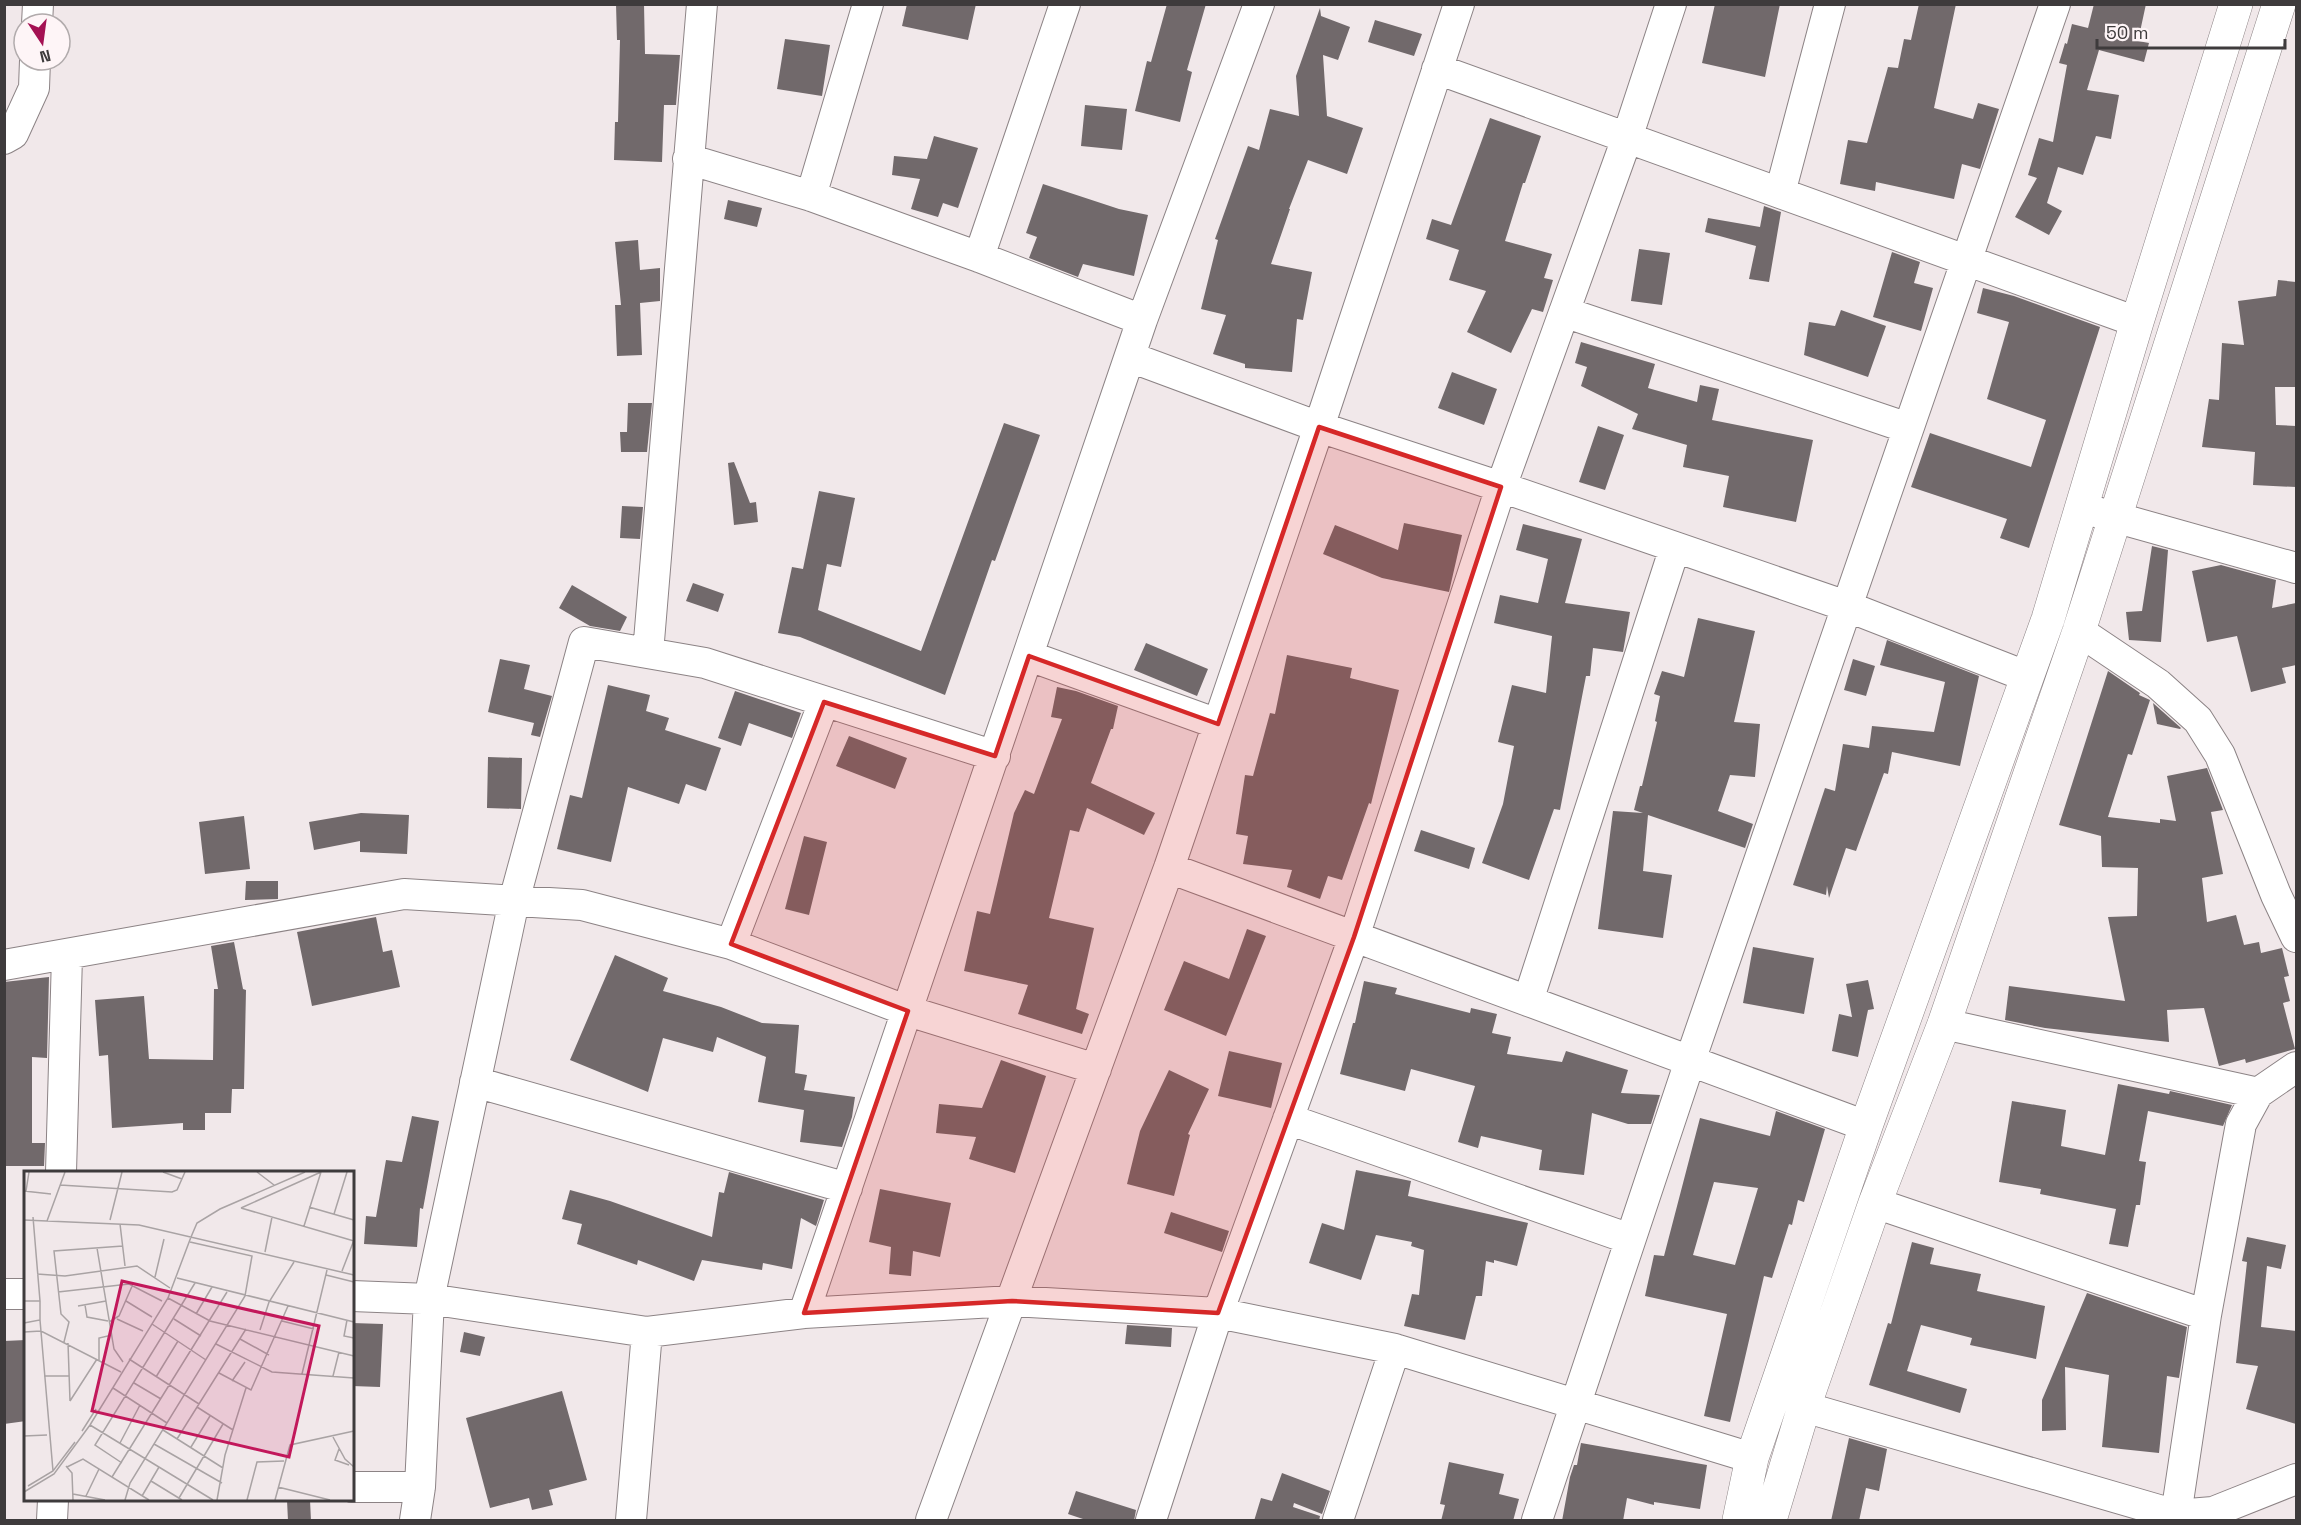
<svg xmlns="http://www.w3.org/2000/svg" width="2301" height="1525" font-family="'Space Grotesk',sans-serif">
<rect width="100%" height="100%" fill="#f1e8ea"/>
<path fill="#71696b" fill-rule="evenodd" d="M616 4H644L645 54 680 55 676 105H664L662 162 614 160 615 122H618L620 40H617Z
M907 4H976L968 40 902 26Z
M1167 4H1206L1187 70 1192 72 1180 122 1135 111 1147 61 1151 62Z
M1715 4H1780L1765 77 1702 63Z
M1919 4H1956L1934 108 1973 119 1978 103 1999 109 1980 169 1962 164 1954 199 1876 182 1875 191 1840 184 1848 140 1867 143 1888 67 1898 68 1904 39 1911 40Z
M2094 4H2146L2138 41 2149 43 2144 62 2099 50 2087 90 2119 95 2111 139 2096 136 2083 175 2058 167 2047 203 2062 211 2049 235 2015 217 2037 178 2028 175 2039 138 2053 142 2067 65 2059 63 2065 43 2067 44 2072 24 2088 28Z
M1320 8 1321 16 1350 27 1338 60 1323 55 1327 116 1363 128 1347 174 1308 160 1289 209H1290L1271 264 1312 272 1303 320 1297 319 1292 372 1245 368V364L1213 354 1226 315 1201 309 1218 240 1215 239 1248 146 1259 150 1270 109 1299 116 1296 76Z
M1375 20 1422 34 1414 56 1368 42Z
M785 39 830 45 822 96 777 89Z
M1085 105 1127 109 1122 150 1081 146Z
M1490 118 1541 136 1525 183H1523L1505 241 1552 254 1544 278 1553 280 1543 312 1532 309 1511 353 1467 332 1486 291 1449 280 1459 250 1426 239 1432 219 1451 225Z
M934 136 978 148 958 208 943 203 938 217 911 209 920 179 892 175 894 156 927 159Z
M1043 184 1119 209 1148 215 1134 276 1083 264 1078 277 1029 258 1037 237 1026 233Z
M728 200 762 208 757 227 724 219Z
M1764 206 1781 212 1769 282 1749 279 1756 246 1705 232 1708 218 1760 227Z
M638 240 640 270 660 268V301L640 303 642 355 617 356 615 305H621L615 242Z
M1639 249 1670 253 1662 305 1631 301Z
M1892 252 1920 262 1914 283 1933 288 1921 331 1873 317Z
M2278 280 2296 282V387H2275L2276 425 2296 426V487L2253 485 2255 452 2202 447 2209 399 2219 400 2222 343 2244 345 2238 301 2276 296Z
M1983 288 2014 296 2100 327 2029 548 2000 538 2007 519 1911 487 1930 433 2031 467 2046 420 1987 399 2009 322 1977 313Z
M1841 310 1886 326 1868 377 1804 355 1809 322 1835 326Z
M1581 342 1655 364 1648 388 1697 402 1700 385 1719 389 1712 420 1813 440 1796 522 1723 507 1729 476 1683 467 1687 445 1632 429 1638 414 1581 386 1587 367 1575 363Z
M1452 372 1497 389 1484 425 1438 408Z
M628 403H652L647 452H621L620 432H627Z
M1004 423 1040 435 995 561 992 560 945 695 800 637 778 633 792 567 803 569 819 491 855 498 841 567 827 564 818 610 921 651Z
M1598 426 1624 435 1605 490 1579 482Z
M734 462 750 503 756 502 758 522 734 525 728 463Z
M622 506 643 507 640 539 620 538Z
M1404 523 1462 535 1449 592 1382 578 1323 554 1335 525 1398 550Z
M1523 524 1582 539 1565 603 1630 612 1623 652 1593 648 1590 676H1586L1560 810 1554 809 1529 880 1482 863 1503 804 1514 746 1498 742 1512 685 1546 693 1552 636 1494 623 1500 595 1538 603 1548 559 1516 550Z
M2152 546 2168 550 2161 642 2129 640 2126 612 2142 611Z
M2221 565 2276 580 2272 608 2296 603V665L2282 668 2286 683 2251 692 2237 636 2207 642 2192 571Z
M693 583 724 594 718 612 686 601Z
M572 585 627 617 620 631 590 626 559 608Z
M1698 618 1755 631 1734 722 1760 724 1755 777 1730 775 1718 811 1753 824 1745 848 1648 815 1643 871 1672 875 1663 938 1598 929 1613 811 1643 813 1634 810 1640 786H1642L1657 722 1655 721 1660 696 1654 694 1662 671 1684 677Z
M1887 640 1979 676 1960 766 1892 752 1888 774 1884 773 1856 851 1846 848 1829 898 1827 886 1826 895 1793 885 1825 788 1835 791 1843 744 1869 748 1872 726 1934 732 1945 682 1880 665Z
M1146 643 1208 669 1197 696 1134 670Z
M1287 655 1352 668 1350 678 1399 690 1371 804 1369 803 1342 880 1328 876 1320 899 1287 887 1292 870 1243 864 1248 836 1236 834 1245 775 1253 776 1270 713 1275 714Z
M500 659 530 665 524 689 552 696 540 737 531 735 534 723 488 712Z
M1853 659 1875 666 1866 696 1844 690Z
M2108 671 2140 693 2139 695 2150 700 2132 755 2128 754 2108 817 2160 823V819L2176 821 2167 776 2207 768 2223 810 2211 812 2223 874 2202 878 2207 922 2236 915 2244 945 2259 942 2261 953 2282 948 2289 976 2284 977 2290 1001 2283 1003 2295 1049 2246 1063 2245 1059 2219 1066 2204 1008 2167 1010 2169 1042 2045 1028 2005 1020 2009 986 2125 1001 2108 917 2137 916 2138 868 2102 867 2101 836 2059 825Z
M608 685 650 695 646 711 669 718 665 730 721 748 706 791 686 784 679 804 628 787 611 862 557 849 570 795 582 798Z
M1057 687 1076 691 1118 706 1113 729H1111L1091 783 1155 813 1144 835 1087 808 1079 832 1070 830 1049 918 1094 928 1076 1009 1089 1014 1082 1034 1018 1014 1028 985 964 971 977 911 990 914 1014 813 1025 790 1034 794 1062 719 1051 717Z
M735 691 801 713 792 738 749 723 741 746 718 738Z
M2153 703 2181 728 2180 729 2157 724Z
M849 736 907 758 895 789 836 766Z
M488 757 522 758 521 809 487 808Z
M361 813 409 815 407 854 360 852V841L314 850 309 822Z
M244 816 250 869 205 874 199 822Z
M1421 830 1475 848 1469 869 1414 851Z
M804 836 827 842 809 915 785 909Z
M246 881H278V899L245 900Z
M376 917 383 952 392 950 400 987 312 1006 297 932Z
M1247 929 1266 936 1226 1036 1164 1010 1184 961 1229 979Z
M234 942 243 989 246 990 244 1089H232L231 1113H205V1130H183V1123L112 1128 108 1055 99 1056 95 1000 144 996 149 1059 213 1060 214 989H218L211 946Z
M1753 947 1814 958 1804 1014 1743 1003Z
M615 955 668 978 663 991 721 1007 762 1023 799 1025 795 1073 807 1075 804 1090 855 1097 852 1117 842 1147 800 1142 804 1110 758 1102 766 1057 717 1037 713 1052 663 1038 648 1092 570 1060Z
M49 977 47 1058 32 1057V1143H45L44 1166H4V982Z
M1868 980 1874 1009 1868 1010 1858 1057 1832 1051 1839 1014 1852 1017 1846 984Z
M1364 981 1397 988 1395 994 1470 1013 1471 1008 1497 1014 1492 1033 1511 1037 1507 1054 1562 1062 1566 1051 1628 1070 1621 1093 1660 1095 1651 1124H1628L1592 1113 1584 1175 1539 1170 1542 1150 1481 1136 1478 1148 1458 1142 1475 1086 1411 1069 1405 1091 1340 1074 1353 1023H1355Z
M1229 1051 1282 1063 1271 1108 1218 1096Z
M1001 1060 1046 1076 1015 1173 969 1159 976 1137 936 1133 939 1104 982 1108Z
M1169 1070 1209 1089 1188 1134 1190 1135 1174 1196 1127 1184 1140 1131Z
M2118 1084 2169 1094 2170 1091 2232 1105 2223 1126 2148 1111 2139 1161 2146 1162 2140 1205H2136L2128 1247 2109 1244 2116 1209 2040 1194 2041 1189 1999 1182 2012 1101 2066 1110 2061 1146 2105 1155Z
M1776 1111 1825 1129 1804 1202 1798 1200 1792 1225 1789 1224 1772 1278 1764 1276 1730 1422 1704 1416 1727 1314 1645 1296 1654 1255 1664 1256 1700 1118 1770 1136ZM1714 1182 1758 1188 1735 1265 1693 1255Z
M412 1116 439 1121 423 1209 420 1208 417 1247 364 1244 366 1216 376 1217 386 1160 402 1162Z
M1356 1170 1411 1181 1408 1196 1528 1223 1517 1266 1494 1260V1263L1486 1261 1482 1296H1476L1465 1340 1404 1326 1412 1294 1419 1295 1424 1250 1411 1246 1412 1242 1376 1235 1361 1280 1309 1263 1322 1223 1344 1230Z
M729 1172 824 1200 816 1226 801 1218 792 1269 763 1263 762 1270 702 1260 694 1281 638 1260 637 1265 577 1244 582 1224 562 1219 570 1190 610 1201 712 1237 719 1192 724 1193Z
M880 1189 951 1203 940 1257 913 1251 911 1276 889 1274 891 1247 869 1242Z
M1171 1212 1229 1231 1222 1252 1164 1233Z
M2247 1237 2286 1245 2281 1269 2267 1266 2261 1327 2296 1331V1424L2246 1409 2258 1366 2236 1363 2247 1262 2242 1261Z
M1912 1242 1934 1248 1930 1264 1981 1274 1977 1291 2045 1306 2036 1359 1970 1345 1972 1338 1921 1325 1907 1371 1967 1389 1960 1413 1869 1385 1888 1323 1891 1324Z
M2087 1293 2187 1327 2179 1378 2167 1376 2159 1453 2102 1447 2109 1375 2065 1367 2066 1430 2042 1431V1400Z
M352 1323 383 1324 380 1387 352 1386Z
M1127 1325 1172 1328 1171 1347 1125 1344Z
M464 1332 485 1337 480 1356 460 1352Z
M26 1340V1421L4 1424V1341Z
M562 1391 587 1480 549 1490 553 1505 532 1510 529 1498 490 1508 466 1418Z
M1849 1438 1887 1449 1879 1491 1866 1488 1859 1521H1831Z
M1581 1443 1707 1465 1700 1509 1654 1502V1505L1627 1498 1623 1521H1562L1570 1477 1574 1465H1577Z
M1449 1462 1504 1474 1499 1494 1519 1499 1513 1521H1441L1445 1505 1440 1504Z
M1282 1473 1330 1491 1322 1514 1294 1503 1293 1507 1320 1516 1319 1521H1254L1261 1498 1272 1501Z
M1076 1491 1136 1510 1134 1521H1089L1068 1514Z
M287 1500H310L311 1521H288Z"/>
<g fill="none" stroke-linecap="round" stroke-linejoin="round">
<g stroke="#8c8385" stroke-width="32">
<path id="minor" d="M37 24 38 4
M1437 69 2137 322
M4 139 13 134 34 88 35 60
M688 159 811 196 979 257 1142 320
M1780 193 1830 4
M811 196 868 4
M979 257 1065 4
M1564 312 1908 428
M1130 357 1319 427 1501 487 1846 606 2028 677
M2082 508 2296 568
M2079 631 2158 684 2198 720 2220 755 2276 895 2296 937
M648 653 702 4
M1029 656 1218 724
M1169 868 1866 1126
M731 944 824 702
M4 965 404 894 582 905 731 944 908 1011 1096 1069
M1528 1001 1675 547
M1944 1024 2258 1093
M475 1082 847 1188
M1288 1119 1630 1239
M61 1172 67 956
M1875 1203 2206 1315
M4 1294H26
M352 1296 429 1299 647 1332 804 1313 1012 1301 1218 1313 1395 1349 1752 1458
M804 1313 1142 320 1259 4
M1804 1407 2176 1515 2213 1512 2296 1479
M352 1487H420
M2176 1515 2206 1315 2241 1124 2258 1093 2296 1067
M52 1520 53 1500
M415 1520 420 1487 429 1299 514 901 584 642 705 663 995 756
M631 1520 647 1332
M931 1520 1169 868 1319 427 1459 4
M1151 1520 1218 1313 1354 937 1501 487 1627 138 1671 4
M1338 1520 1395 1349
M1537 1520 1690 1061 2055 4"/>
</g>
<g stroke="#8c8385" stroke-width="34">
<path id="major" d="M1739 1520 1752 1458 1866 1126 2048 619 2137 322 2236 4
M1770 1520 1804 1407 1875 1203 1944 1024 2079 631 2279 4"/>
</g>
<use href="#minor" stroke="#fff" stroke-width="30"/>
<use href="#major" stroke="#fff" stroke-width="33"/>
</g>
<path fill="#d62828" fill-opacity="0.2" stroke="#d62828" stroke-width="4.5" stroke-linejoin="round" d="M1319 427 1501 487 1354 937 1218 1313 1012 1301 804 1313 908 1011 731 944 824 702 995 756 1029 656 1218 724Z"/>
<g transform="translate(24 1171)">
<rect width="330" height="330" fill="#f1e8ea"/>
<path fill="none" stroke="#a9a3a4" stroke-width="1.5" d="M139 1 158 8M233 1 250 14M36 14 148 21 153 19 161 1M0 20 27 23M2 20 5 1M285 36 330 49M217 37 330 70M217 37 297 1M310 43 323 1M0 49 115 54 330 104M86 49 98 1M23 50 41 1M96 53 101 95M280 55 297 1M167 66 173 52 196 38 281 1M73 77 90 178 99 191M241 81 248 46M318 100 330 69M13 103 41 105 113 95 146 117M302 104 330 111M131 106 140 68M153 107 330 151M34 121 105 113 138 130M144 127 186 150 330 185M0 130H16L9 46M102 130 128 146M61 134 63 146 84 150M54 135 82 130M172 143 188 116M93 148 119 160M150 148 177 165M16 149 29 300M323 149 320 165 330 167M258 150 290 158M85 151 95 145 109 113M0 152 16 149V130M128 153 182 189M236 159 245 131 270 91M0 161 17 160 97 201M216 168 245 184M40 171 45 151 37 143 30 80 99 75M44 172 46 230M192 173 248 201 330 207M105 188 175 233M75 189V167L88 164M195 202 227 219 264 135M278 203 303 99M20 205H45M309 205 315 181M132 206 154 170M208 210 221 191M110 212 137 228M89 217 143 252M46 230 73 188M173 236 209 259M66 254 189 329M139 259 199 297M58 260 72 238M0 265 23 264M309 266 321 288 330 296M153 268 222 158M96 272 116 234M130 273 198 312M167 276 186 245M315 278 311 289 325 294M98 292 71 274 171 112M42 295 48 302 49 329M43 296 59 288 125 329M88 306 203 121M127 310 158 329M4 315 29 300 51 271M254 316 306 329M0 321 30 303 66 254 144 127 167 66M49 323 81 329M62 325 75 298M118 325 135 296M155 327 199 253M101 329 106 312 221 125 228 85 166 71M193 329 201 284 222 217M223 329 233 291 260 290M251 329 266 274 330 260"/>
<path fill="#c2185b" fill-opacity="0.15" stroke="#c2185b" stroke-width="3" d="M98 110 295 155 265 286 68 240Z"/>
<rect width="330" height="330" fill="none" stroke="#3e3b3c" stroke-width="3"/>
</g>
<rect width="2301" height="1525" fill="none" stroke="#3e3b3c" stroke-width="12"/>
<g transform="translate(42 42) rotate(167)"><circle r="28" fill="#fef5f7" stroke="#b1abac" stroke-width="1.5"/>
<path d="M0-4.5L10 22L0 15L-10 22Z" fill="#a41153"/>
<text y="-9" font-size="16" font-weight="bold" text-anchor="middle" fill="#3e3b3c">N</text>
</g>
<path d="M2097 39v9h188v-9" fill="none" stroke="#3e3b3c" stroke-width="3"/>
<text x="2106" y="39" font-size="18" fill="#3e3b3c" stroke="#fef5f7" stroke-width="4.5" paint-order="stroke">50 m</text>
</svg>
